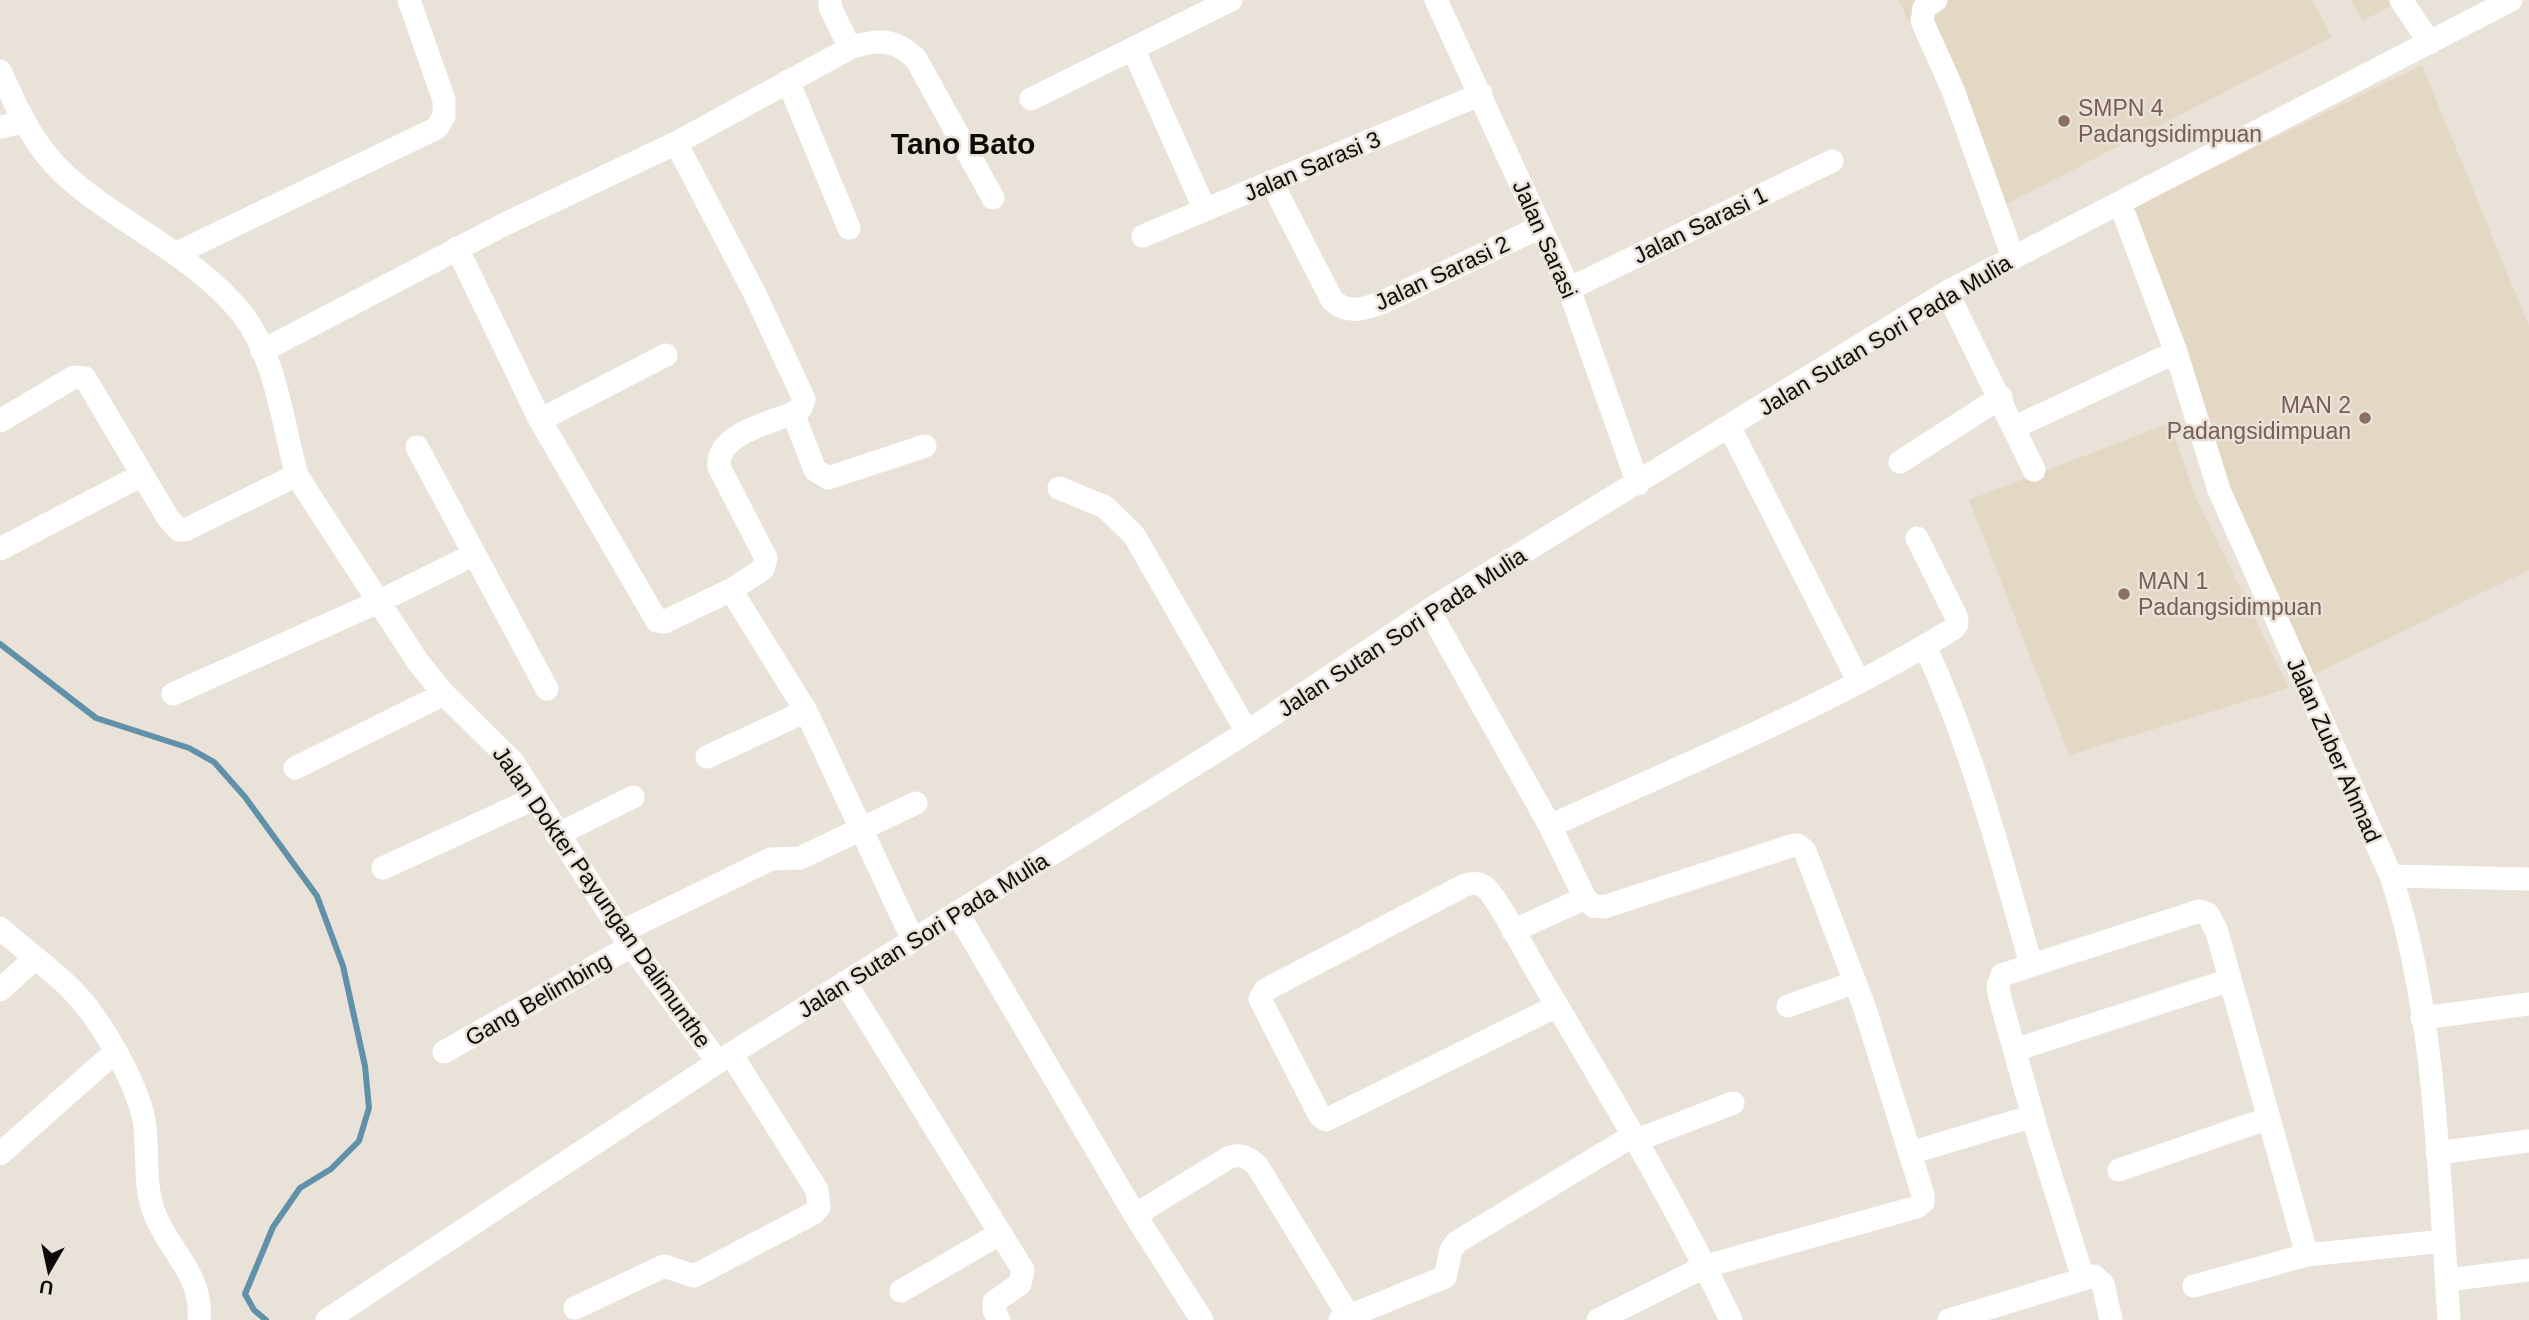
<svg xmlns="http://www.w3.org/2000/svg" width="2529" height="1320" font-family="Helvetica,sans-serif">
<rect width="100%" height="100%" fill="#e9e2d9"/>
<path fill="#e3d8c4" d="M1898 0H2312L2332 37 2004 205Z
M2351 0H2404L2362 21Z
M2422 65 2529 326V570L2311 676 2223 487 2129 210Z
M2170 423 2196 498 2289 688 2069 755 1969 500Z"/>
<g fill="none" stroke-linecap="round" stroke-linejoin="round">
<path stroke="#6191a8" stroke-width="6" d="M0 644 96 718 189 748 214 762 245 797 317 896 343 966 365 1066 369 1108 359 1141 331 1169 300 1188 273 1227 245 1294 254 1310 266 1320"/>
<path stroke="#fff" stroke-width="23" d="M830 0V7L850 48
M1436 0 1569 289 1638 484
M1936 0 1924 8 1922 21 1953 90 2013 257
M2401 0 2430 43
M1134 51 1205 210
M0 71C17 109 34 146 64 174 120 225 196 255 243 315 277 360 282 423 297 475L308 493 418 662 444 694 513 762 621 932 718 1062
M788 81 849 228
M1031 99 1231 0
M0 127 24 122
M1272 183 1332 300C1348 315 1364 309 1383 302L1540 227
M2120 203 2176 352 2219 490 2391 876C2436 1012 2439 1177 2449 1320
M1143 236 1481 94
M457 248 540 420 657 621 664 622 731 590 763 569 766 558 719 467C716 434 768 424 793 413L801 408 804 399 755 294 676 143
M175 254 437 128 444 116V100L409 0
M1569 289 1832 161
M1947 292 2034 470
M262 351 505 224 676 143 850 48C876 39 895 38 916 59L993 198
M793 413 815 470 828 478 925 446
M540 420 666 355
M0 421 74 377 85 378 168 518 179 530H185L297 475
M2015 427 2176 352
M1730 428 1859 682
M417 447 547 689
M1900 462 2001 397
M1059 488 1105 507 1134 535 1247 732
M0 549 142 475
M731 590 806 711 913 940
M1429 610 1550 826 1585 898 1593 906 1604 907 1791 846 1798 845 1805 851 1864 1006 1923 1195V1202L1917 1207 1706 1266 1598 1320
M1925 646C1972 748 2001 857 2031 965
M173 694 378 602 473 555
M707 757 806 711
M295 768 444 694
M1550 826C1686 764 1826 707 1953 629L1957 624 1956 616 1917 538
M557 835 633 797
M383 868 535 798
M2391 876 2529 879
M958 914 1135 1215 1202 1320
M0 928C23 949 50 968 72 990 100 1018 136 1081 144 1120 149 1151 143 1185 155 1215 170 1252 203 1275 199 1320
M1513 931 1585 898
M621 932 771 859 800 858 916 803
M845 982 1023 1270 1020 1284 994 1302V1310L999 1320
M0 990 35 958
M1557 1006 1326 1120 1320 1116 1260 999 1265 990 1465 885C1472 883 1479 882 1485 887 1498 898 1529 959 1540 977 1607 1090 1675 1202 1731 1320
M1788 1006 1853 983
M2422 1018 2529 1004
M2015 1050 2230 980
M444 1052 631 946
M1637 1140 1733 1103
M1910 1153 2033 1116
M2437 1153 2529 1141
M0 1154 114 1053
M2119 1170 2269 1118
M1135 1215 1228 1158C1241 1153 1249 1157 1258 1167L1348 1315
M2083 1278 2039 1138 2000 998 1998 986 2002 975 2199 911 2208 914 2217 932 2307 1255
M2447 1280 2529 1270
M2194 1286 2307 1255 2444 1241
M901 1291 1001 1233
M575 1308 664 1266 694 1276 814 1213 819 1207 817 1190 731 1054
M327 1320 718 1062 1247 732 1429 610 1947 292 2511 0
M1340 1320 1445 1277 1451 1250 1457 1242 1634 1135
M1949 1320 2094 1276 2103 1284 2111 1320"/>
</g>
<g fill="#8d6e63" stroke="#e9e2d9" stroke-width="2.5">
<circle cx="2064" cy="121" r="7"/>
<circle cx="2365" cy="418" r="7"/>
<circle cx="2124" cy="594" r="7"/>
</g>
<g text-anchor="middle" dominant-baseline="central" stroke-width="5" stroke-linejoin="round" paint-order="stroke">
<g font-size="23" fill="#785e54" stroke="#e9e2d9" text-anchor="start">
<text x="2078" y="108">SMPN 4<tspan x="2078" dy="26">Padangsidimpuan</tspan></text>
<text x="2351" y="405" text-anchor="end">MAN 2<tspan x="2351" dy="26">Padangsidimpuan</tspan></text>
<text x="2138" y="581">MAN 1<tspan x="2138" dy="26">Padangsidimpuan</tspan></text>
</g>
<g font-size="23" fill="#0d0b08" stroke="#e9e2d9">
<text transform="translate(1312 166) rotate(-23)">Jalan Sarasi 3</text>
<text transform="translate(1700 225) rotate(-26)">Jalan Sarasi 1</text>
<text transform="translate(1545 239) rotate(66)">Jalan Sarasi</text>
<text transform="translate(1442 273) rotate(-25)">Jalan Sarasi 2</text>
<text transform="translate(1885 335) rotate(-31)">Jalan Sutan Sori Pada Mulia</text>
<text transform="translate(1402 632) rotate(-33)">Jalan Sutan Sori Pada Mulia</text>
<text transform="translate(2334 750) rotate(66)">Jalan Zuber Ahmad</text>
<text transform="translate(602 897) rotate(55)">Jalan Dokter Payungan Dalimunthe</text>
<text transform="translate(923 935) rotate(-32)">Jalan Sutan Sori Pada Mulia</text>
<text transform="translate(538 999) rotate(-30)">Gang Belimbing</text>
</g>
<g font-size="30" font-weight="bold" fill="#0d0b08" stroke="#e9e2d9">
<text x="963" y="143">Tano Bato</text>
</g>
</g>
<g transform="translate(49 1271) rotate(189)" stroke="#e9e2d9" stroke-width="5" paint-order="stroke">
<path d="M0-5L12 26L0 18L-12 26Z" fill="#0d0b08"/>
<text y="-10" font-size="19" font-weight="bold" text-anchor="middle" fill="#0d0b08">U</text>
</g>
</svg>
